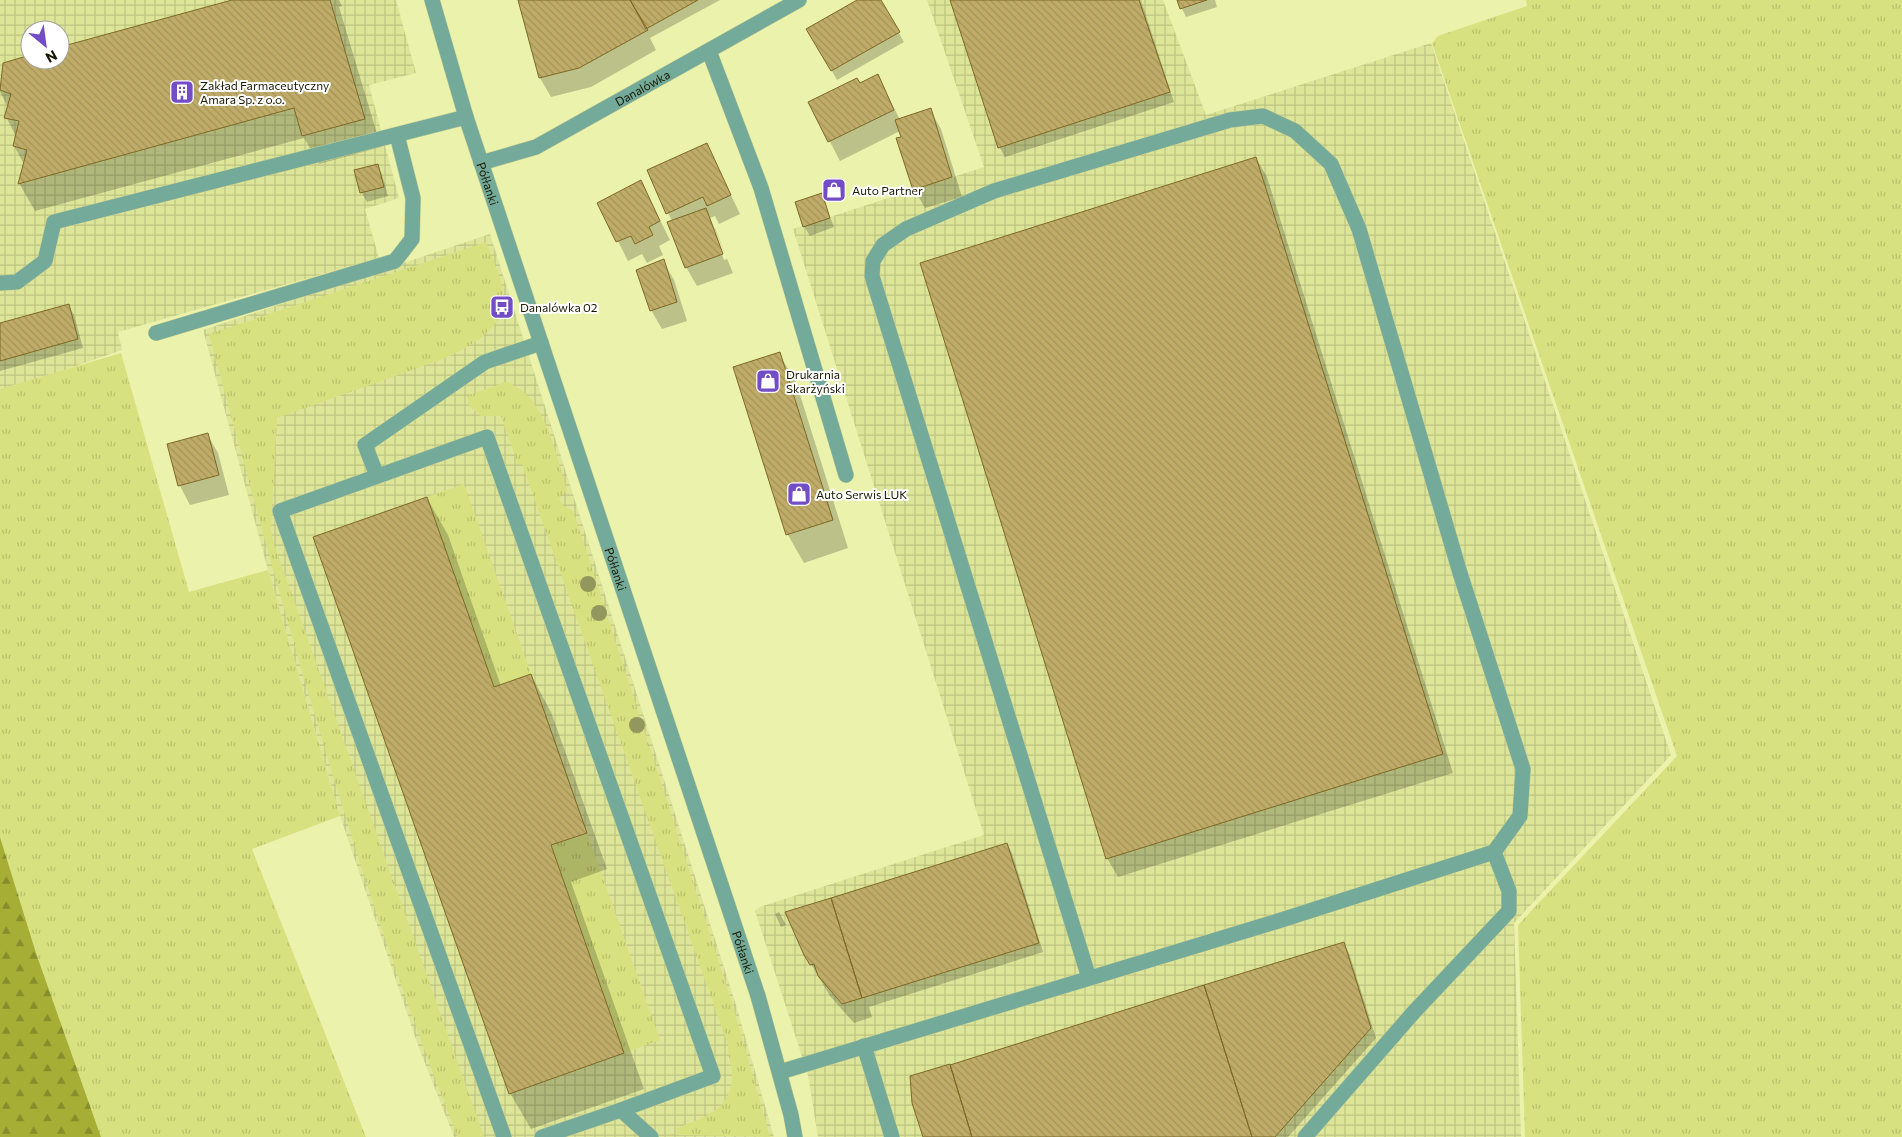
<svg xmlns="http://www.w3.org/2000/svg" width="1902" height="1137" font-family="Commissioner,sans-serif">
<defs>
<pattern id="industrial-grid" width="8" height="8" patternUnits="userSpaceOnUse" patternTransform="scale(1.25)"><rect width="8" height="8" fill="#dde599"/><path d="M0 4h8M4 0v8" fill="none" stroke="#bdc482"/></pattern>
<pattern id="grass-tufts" width="24" height="20" patternUnits="userSpaceOnUse" patternTransform="scale(1.25)"><rect width="24" height="20" fill="#d8e17f"/><path d="M3 7l-1-3M5 7V3M7 7l1-3M15 17l-1-3M17 17v-4M19 17l1-3" fill="none" stroke="#b9c06c"/></pattern>
<pattern id="forest-firs" width="22" height="20" patternUnits="userSpaceOnUse" patternTransform="scale(1.25)"><rect width="22" height="20" fill="#a6ae36"/><path d="M5 1l3.5 6h-7zM16 11l3.5 6h-7z" fill="#868d2b"/></pattern>
<pattern id="building-back-hatch" width="6" height="6" patternUnits="userSpaceOnUse" patternTransform="scale(1.25)"><rect width="6" height="6" fill="#c0ac69"/><path d="M-1 5l2 2M0 0l6 6M5-1l2 2" fill="none" stroke="#a49359"/></pattern>
</defs>
<rect width="100%" height="100%" fill="#eaf2ac"/>
<path fill="url(#industrial-grid)" fill-rule="evenodd" d="M0 0H396L416 73 369 85 399 198 365 209 379 258 118 332 122 350 47 376 0 389ZM30 30H60V60H30Z
M927 0H1163L1206 115 1431 43 1671 755 1514 923 1521 1137H818L808 1075 755 911 760 907 984 835 793 229 984 167Z
M490 234 736 1005 774 1137H454L419 1048 340 816 268 570 203 330Z"/>
<path fill="url(#grass-tufts)" d="M1526 0H1902V1137H1525L1518 925 1677 756 1432 43 1438 36 1527 6Z
M486 242C493 260 503 280 504 300 504 329 466 349 443 359L277 418 271 529 274 544 484 1137H458C354 876 282 604 209 334Z
M121 353 189 592 268 570 340 816 252 849 366 1137H101L36 953 0 837V389Z
M506 382C513 385 521 389 526 394 549 417 558 461 567 491L559 498 562 505 573 511 587 553 733 1006 770 1137 677 1135V1128C703 1118 732 1110 732 1076 732 1066 728 1056 728 1045L522 464H518L501 416H481L469 406 467 396Z
M464 484 531 674 494 687 427 497Z
M587 833 660 1040 624 1053 551 845Z"/>
<path fill="url(#forest-firs)" d="M0 837 36 953 101 1137H0Z"/>
<path fill="#0003" fill-rule="evenodd" d="M237 0H339L342 6 339 7 381 147 319 164 304 138 35 211 19 183 24 164 14 146 16 136 6 117 8 107 0 92 4 64 30 57V60H60V49Z
M520 0H720L650 38 656 50 591 87 551 97 540 78Z
M859 0H880L904 42 837 80 808 29Z
M951 0H1141L1174 102 1005 157 1000 148Z
M1178 0H1215L1217 7 1186 17Z
M878 76 900 120 930 110 941 129 962 197 925 208 914 189 900 131 840 161 810 103Z
M707 145 740 214 719 224 715 216 710 218 733 273 697 286 686 267 672 221 648 171ZM712 228H715L727 259 724 260Z
M1256 158 1267 177 1453 773 1118 877 1107 858Z
M377 165 382 174 388 196 367 202 362 193 356 171Z
M641 182 670 240 659 246 663 255 647 263 642 254 628 261 599 203Z
M821 195 834 227 810 236 804 226Z
M663 261 674 280 687 321 662 329 651 310Z
M68 305 74 315 83 348 0 371V324Z
M779 354 796 382 848 548 804 563 788 535 735 368Z
M207 434 218 453 229 495 190 505 180 486 168 444Z
M427 498 448 535 501 686 531 675 551 712 607 869 571 882 644 1089 531 1129 510 1093Z
M1007 844 1012 853 1043 952 869 1007 872 1017 854 1023 830 996 798 942Z
M779 912 786 925 781 927 775 914Z
M1344 943 1349 953 1376 1038 1288 1137H924L949 1066Z"/>
<path fill="url(#building-back-hatch)" stroke="#7d6a26" d="M232 0H330L365 119 302 136 294 108 18 184 27 150 13 146 19 121 4 118 11 94 0 90 3 63 30 55V60H60V47Z
M518 0H630L648 30 579 68 539 78Z
M630 0H698L646 29Z
M857 0H881L900 32 831 71 806 29Z
M950 0H1139L1170 92 998 148Z
M1177 0H1207L1180 9Z
M878 74 894 110 828 142 808 102 857 78 860 83Z
M931 108 952 177 913 190 896 138 901 137 895 120Z
M707 143 731 195 707 206 703 197 666 214 647 170Z
M1256 157 1443 754 1106 859 920 263Z
M378 164 384 187 360 193 354 170Z
M641 180 660 221 649 227 653 235 635 244 631 236 616 242 597 203Z
M822 193 830 218 803 227 795 202Z
M706 208 723 254 685 268 667 222Z
M664 259 677 302 650 311 636 270Z
M69 304 78 339 0 361V323Z
M780 352 833 520 786 535 733 367Z
M208 433 219 475 178 486 167 444Z
M427 497 494 687 531 674 587 833 551 845 624 1053 509 1094 313 537Z
M1007 843 1039 943 862 998 831 898Z
M831 898 862 998 842 1004 818 976 814 964 810 965 804 955 785 912Z
M1344 942 1371 1028 1275 1137H1252L1204 985Z
M1204 985 1252 1137H972L950 1065Z
M950 1064 972 1137H923L912 1103 910 1076Z"/>
<g fill="none" stroke-linecap="round" stroke-linejoin="round">
<g stroke="#c8cf91" stroke-width="16">
<g id="minor">
<path id="s1" d="M432 0 466 117 758 996 791 1115 795 1137"/>
<path d="M709 51 761 188 846 475"/>
<path id="s2" d="M481 163 536 147 799 0"/>
<path d="M0 283 17 282 45 261 54 222 466 117"/>
<path d="M156 333 395 261 412 239 413 198 397 135"/>
<path d="M377 476 365 445 485 362 541 343"/>
<path d="M864 1046 892 1137"/>
<path d="M780 1072 1275 922 1494 852 1520 816 1523 769 1460 573 1359 229 1331 164 1295 131 1263 116 1230 120 994 191 906 229 883 245 873 261 872 276 1089 978"/>
<path d="M504 1137 280 511 487 437 713 1076 621 1110"/>
<path d="M542 1137 621 1110 651 1137"/>
<path d="M1305 1137 1413 1013 1509 911V891L1494 852"/>
</g>
</g>
<use href="#minor" stroke="#73aa9a" stroke-width="15"/>
</g>
<g fill="#91975d">
<circle cx="588" cy="584" r="8"/>
<circle cx="599" cy="613" r="8"/>
<circle cx="637" cy="725" r="8"/>
</g>
<defs>
<g id="building-square" transform="scale(1.25)"><rect x="-9" y="-9" width="18" height="18" rx="4" fill="#724dc6" stroke="#fff"/><path d="M-4-6H4V6H1V3H-1V6H-4ZM-2.5-4.3h1.7v1.8h-1.7ZM.8-4.3h1.7v1.8H.8ZM-2.5-1h1.7V.8h-1.7ZM.8-1h1.7V.8H.8Z" fill="#fff"/></g>
<g id="shop-square" transform="scale(1.25)"><rect x="-9" y="-9" width="18" height="18" rx="4" fill="#724dc6" stroke="#fff"/><path d="M-5-2.5h2.3a2.7 3.5 0 0 1 5.4 0H5L5.5 6h-11ZM-1.5-2.5h3a1.5 2.3 0 0 0-3 0Z" fill="#fff"/></g>
<g id="bus-square" transform="scale(1.25)"><rect x="-9" y="-9" width="18" height="18" rx="4" fill="#724dc6" stroke="#fff"/><path d="M-5-6H5V4H4V6H2V4H-2V6H-4V4H-5ZM-3.5-4V0h7V-4ZM-3.5 1.2v1.5H-2V1.2ZM2 1.2v1.5H3.5V1.2Z" fill="#fff"/></g>
</defs>
<g fill-rule="evenodd">
<use href="#building-square" x="182" y="92"/>
<use href="#shop-square" x="834" y="190"/>
<use href="#bus-square" x="502" y="307"/>
<use href="#shop-square" x="768" y="381"/>
<use href="#shop-square" x="799" y="494"/>
</g>
<g text-anchor="middle" dominant-baseline="central" stroke-width="4" stroke-linejoin="round" paint-order="stroke">
<g font-size="12" fill="#181901" stroke="#fff" text-anchor="start">
<text x="200" y="85">Zakład Farmaceutyczny<tspan x="200" dy="14">Amara Sp. z o.o.</tspan></text>
<text x="852" y="190">Auto Partner</text>
<text x="520" y="307">Danalówka 02</text>
<text x="786" y="374">Drukarnia<tspan x="786" dy="14">Skarżyński</tspan></text>
<text x="816" y="494">Auto Serwis LUK</text>
</g>
<g font-size="12" fill="#181901" stroke="#fff">
<text stroke="none"><textPath href="#s2" startOffset="179">Danalówka</textPath></text>
<text stroke="none"><textPath href="#s1" startOffset="192">Półłanki</textPath></text>
<text stroke="none"><textPath href="#s1" startOffset="598">Półłanki</textPath></text>
<text stroke="none"><textPath href="#s1" startOffset="1002">Półłanki</textPath></text>
</g>
</g>
<g transform="translate(45 45) rotate(151)"><circle r="24" fill="#ffffff" stroke="#a3a399"/>
<path d="M0-4L9 19L0 12L-9 19Z" fill="#724dc6"/>
<text y="-8" font-size="14" font-weight="bold" text-anchor="middle" fill="#181901">N</text>
</g>
</svg>
